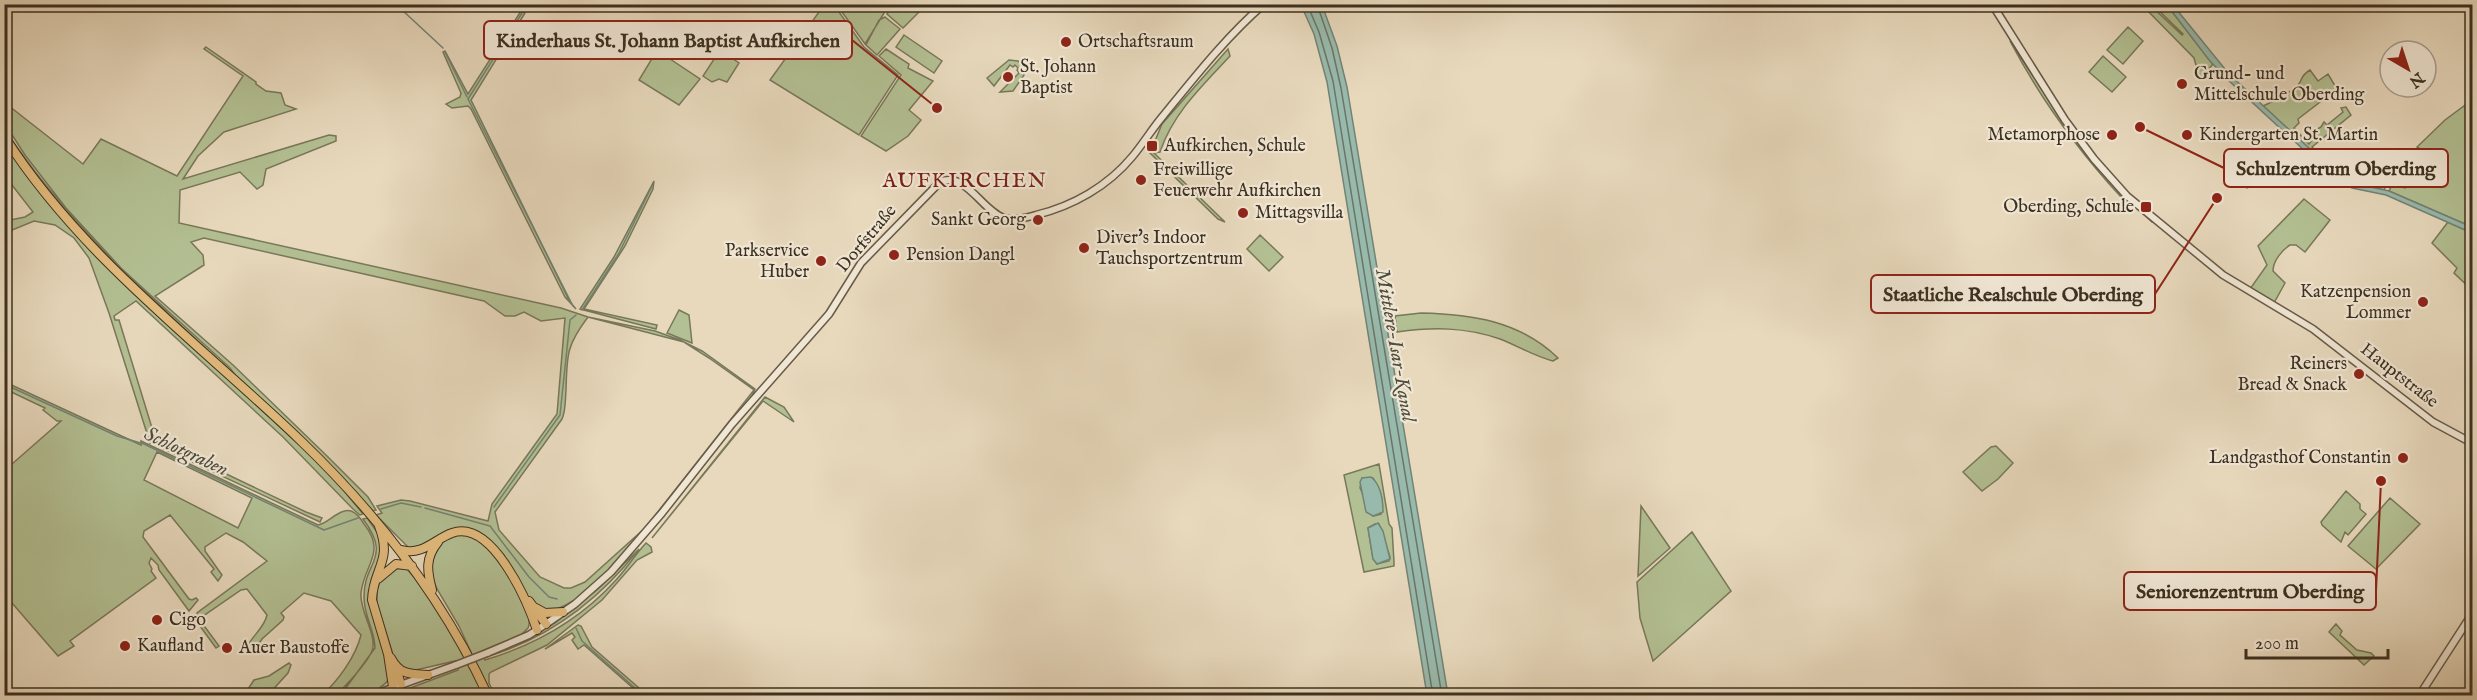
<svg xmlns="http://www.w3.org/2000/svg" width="2477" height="700" font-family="'IM FELL English',serif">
<rect width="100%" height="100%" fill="#e8d9bd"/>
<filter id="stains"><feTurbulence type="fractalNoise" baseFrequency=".00333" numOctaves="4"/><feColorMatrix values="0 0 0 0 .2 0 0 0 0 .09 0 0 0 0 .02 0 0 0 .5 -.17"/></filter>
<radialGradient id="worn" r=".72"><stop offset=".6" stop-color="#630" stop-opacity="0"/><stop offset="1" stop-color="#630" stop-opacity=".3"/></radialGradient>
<path fill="#b3c093" stroke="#78785a" stroke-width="1.5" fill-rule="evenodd" d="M824 5H834L864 47 898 75 859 135 770 80Z
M837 5H889L865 44Z
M892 5V4L926 5 903 28 887 14Z
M2142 5H2150L2182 35 2183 34 2153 5H2167L2213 64 2200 80 2194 58Z
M521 11 525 13 471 100 570 302 576 309 565 297 471 109 468 106 452 108 446 104 460 97 461 93 443 52 445 51 468 94Z
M885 17 900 29 877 55 866 45 879 20Z
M2128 27 2143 41 2123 64 2107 50Z
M904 35 942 61 934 73 896 47Z
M2010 41 2056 111 2134 205 2153 222H2152L2123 195 2121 197C2076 148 2041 100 2010 41Z
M206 47 256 82V84L266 91 281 93 285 105 296 109 224 132 198 156 183 179 329 135 336 136V141L266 169 263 185 257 189 240 172 180 190 179 223 561 308 588 317 655 331 680 340 702 351 755 389C749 408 723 431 710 447 675 492 605 598 550 611 546 610 540 609 536 606 509 587 503 527 461 528 442 529 429 546 410 549L376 515 382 513 377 506 401 500 410 501 488 521 492 504 557 414 565 318 541 321 524 312 515 316H505L484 301 204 238 191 242 203 255 204 265 155 296 233 365 326 455 368 497 376 510 372 511 342 477C294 432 246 388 198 343 127 277 58 212 5 131L4 128C67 224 152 299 236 376L230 368 121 268 66 208 25 155 5 124V112L9 106 83 164 101 139 177 176 243 76 204 49ZM588 317 684 342 709 358 754 390 645 528 585 582 571 588H564L540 577 499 530 495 512 562 419C566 410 565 400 566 391 567 355 566 346 588 317Z
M655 49 700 79 679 105 639 80 653 57Z
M886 49 909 64 908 68 933 81 909 110 921 120 908 136 886 151 861 136 901 75 879 56Z
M1228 49 1230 56C1203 85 1173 113 1160 152L1154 153 1225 222 1218 219 1150 153 1162 124Z
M720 50 739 63 727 82 719 79 712 82 703 76Z
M2103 56 2126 77 2112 92 2089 72Z
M1009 60 1018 61 1023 64 1024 75 1013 91 1000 92 1019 73 1017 70 1018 68 1015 65 1013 67 1010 65 994 86 987 78Z
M2310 70 2318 81 2328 74 2337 89 2298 119 2299 123 2294 128 2309 144 2316 134 2314 131 2321 127 2324 122 2327 125 2343 112 2341 108 2346 107 2351 115 2312 147C2326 162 2363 200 2384 176L2387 183 2384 190 2353 183 2338 175 2263 106C2275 100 2288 95 2298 85 2304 78 2299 77 2310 70Z
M2472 100V208L2465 224 2389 191 2393 183 2405 188 2422 150 2417 147 2445 120Z
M4 141 54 208 331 475 363 514 360 515 353 509 283 437 136 301 114 316 115 320H119L156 441 150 443 109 313 89 258 74 238 55 225 34 221 5 233V221L25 217 33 212 5 176Z
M2253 153 2267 166 2247 188 2233 175Z
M654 181 653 189 625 246 584 309 657 325 656 329 580 309 614 257Z
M2304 199 2330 220 2305 252 2296 245H2290C2282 250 2273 261 2273 271L2285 283 2274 303 2250 289 2267 265 2258 246Z
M2448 222 2472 233V290L2454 273 2457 268 2432 243Z
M1260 235 1283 257 1269 271 1247 249Z
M679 310 689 315 692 343 667 333Z
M1421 313C1471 314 1520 321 1558 358L1553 361C1534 356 1518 346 1500 339 1465 327 1433 327 1397 332L1395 316Z
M5 382 141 445V441L318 525C329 523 339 508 351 511 357 513 361 519 364 524 387 553 364 564 361 593 359 611 378 636 372 651 365 667 348 682 337 695H322C338 681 356 656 361 635L331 601 304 593 281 613 284 617 283 620 262 639 254 651 247 648C251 636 264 629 267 615L247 589 241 590 199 619 219 646 216 648 197 622V613L267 561 243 542 226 533 205 547V551L222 575 218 581 211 572 214 569 170 515 144 531 143 537 189 599 192 600 196 598 198 600 189 611 159 570 158 565 151 558 149 563 152 569 151 571 156 578 70 641 74 646 58 656 5 595 4 471 61 421H57L43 410 45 408 5 389ZM157 452 252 498 238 528 144 480Z
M765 397 784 407 794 422 763 401 652 538Z
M159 442 306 512 322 518 320 522 158 446Z
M1996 446 2013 463 1998 479 1982 491 1963 472 1991 447Z
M1379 464 1389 524 1392 528 1394 562V566L1364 572 1344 475ZM1362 478H1373C1380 489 1385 502 1381 514L1373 516 1360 488ZM1375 524H1379L1390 557 1389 561 1377 564 1373 559 1368 528Z
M2346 491 2360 504V509L2366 514 2348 535 2345 532 2341 542 2322 525 2321 522Z
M2390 498 2420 524 2376 569 2348 546Z
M1641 506 1670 548 1638 576Z
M367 518 379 535 383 547 369 602 384 652 389 679C379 694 357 695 340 696L375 648C375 631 364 616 364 598 363 561 393 559 363 519Z
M1692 532 1731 591 1653 661 1640 618 1637 582Z
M461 534C465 535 471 536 475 538 492 547 537 610 528 628L521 635 482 651 485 660C535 645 581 619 616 580 627 568 635 555 646 543L651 547 652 552 637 560 602 600 547 645 491 672 489 674V683L495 695 491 696 459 626 437 589 429 570 435 548 450 537Z
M639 549C599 600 551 637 489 656L518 644 555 623 598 589Z
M393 568H406C440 605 462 651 484 695L389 696 458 670 455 661 407 672 395 661 377 604V590L380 581Z
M2336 624 2342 631 2340 635 2357 650 2371 653 2374 656 2364 665 2329 632Z
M578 625 581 626 592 647 647 695H641L584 645 578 649 572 640 575 637 572 633 545 649Z
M289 663 291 665 288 673 268 695H252L248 689 254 680 269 676Z"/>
<path fill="#98baad" stroke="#738375" stroke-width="1.5" d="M1301 5H1322L1337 46 1347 87 1448 695H1427L1327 82 1314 34Z
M2167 5H2173L2229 74 2338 175 2353 183 2389 191 2465 224 2472 227V233L2386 195 2352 188 2333 177 2228 80 2209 60Z
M1371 477C1381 485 1383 499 1383 512L1373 516 1366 512 1360 482 1362 478Z
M1378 523 1383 531 1390 559 1377 564 1373 559 1368 528Z"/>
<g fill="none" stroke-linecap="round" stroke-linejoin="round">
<path stroke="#6a7566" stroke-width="1.5" d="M1307 4 1319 32 1333 81 1433 696
M1317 4 1332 48 1341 88 1442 696"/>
<path stroke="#738375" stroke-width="1.5" d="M519 4 525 10
M401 9 443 48
M522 13 468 99 573 306
M445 52 467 97
M582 310 619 253 652 186
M4 384 117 436 144 444 324 530 358 518
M494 507 560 415 570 320 576 315
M425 508 490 526 529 577 549 597 557 599
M381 509 401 503 421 507
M576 628 582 641 644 696"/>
<g stroke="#675a47" stroke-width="9">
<path id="tertiary" d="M1992 4 2065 120 2094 159 2127 196 2223 275 2313 329 2433 422 2472 443
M487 653 529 635 546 624 575 604 611 572 662 513 732 424 829 314 861 263 940 182C966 171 982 211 1004 218 1014 221 1026 218 1036 215 1073 206 1108 186 1132 157 1143 144 1152 129 1163 116 1194 78 1226 37 1264 4
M370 696 456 665
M2419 696 2472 614"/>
</g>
<g stroke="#3c3020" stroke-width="10">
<path id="trunk" d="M4 136C81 257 199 343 301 441 378 515 443 598 488 696
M379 526C393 562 373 568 372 600L388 654 393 687
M402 550C422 556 435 539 452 533 492 519 527 600 537 630
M378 579 396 564 412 566
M432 590C427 571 425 558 438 542
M529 601 546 624
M536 608 545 613 563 612
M391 658C400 675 410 674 428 675
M396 669 401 684"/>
</g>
<use href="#tertiary" stroke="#f0e6d4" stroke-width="6"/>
<use href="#trunk" stroke="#e4bc7e" stroke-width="8"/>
<g stroke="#675a47" stroke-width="9" stroke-linecap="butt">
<path id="tertiary-bridge" d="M456 665 487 653"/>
</g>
<use href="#tertiary-bridge" stroke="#f0e6d4" stroke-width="6"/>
</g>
<g fill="#8f2418" stroke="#f0e6d4" stroke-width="2">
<circle cx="1066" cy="42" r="6"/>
<circle cx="1008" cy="77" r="6"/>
<circle cx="2182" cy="84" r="6"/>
<circle cx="2112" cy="135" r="6"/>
<circle cx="2187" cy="135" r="6"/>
<rect x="1146" y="140" width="12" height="12" rx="3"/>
<circle cx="1141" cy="180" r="6"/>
<rect x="2140" y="201" width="12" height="12" rx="3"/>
<circle cx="1243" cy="213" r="6"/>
<circle cx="1038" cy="220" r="6"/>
<circle cx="1084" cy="248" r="6"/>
<circle cx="894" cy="255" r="6"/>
<circle cx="821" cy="261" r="6"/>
<circle cx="2423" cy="302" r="6"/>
<circle cx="2359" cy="374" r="6"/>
<circle cx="2403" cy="458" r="6"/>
<circle cx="157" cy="620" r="6"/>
<circle cx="125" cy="646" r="6"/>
<circle cx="227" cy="648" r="6"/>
</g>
<g text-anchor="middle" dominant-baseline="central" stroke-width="4.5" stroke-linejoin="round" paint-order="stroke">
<g font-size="18" fill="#3c3020" stroke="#f0e6d4" text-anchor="start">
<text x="1078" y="42">Ortschaftsraum</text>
<text x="1020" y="67">St. Johann<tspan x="1020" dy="21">Baptist</tspan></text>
<text x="2194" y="74">Grund- und<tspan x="2194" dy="21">Mittelschule Oberding</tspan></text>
<text x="2100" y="135" text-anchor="end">Metamorphose</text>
<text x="2199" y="135">Kindergarten St. Martin</text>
<text x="1164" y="146">Aufkirchen, Schule</text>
<text x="1153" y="170">Freiwillige<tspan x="1153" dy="21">Feuerwehr Aufkirchen</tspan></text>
<text x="2134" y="207" text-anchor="end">Oberding, Schule</text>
<text x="1255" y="213">Mittagsvilla</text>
<text x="1026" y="220" text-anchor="end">Sankt Georg</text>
<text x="1096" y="238">Diver's Indoor<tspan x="1096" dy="21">Tauchsportzentrum</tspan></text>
<text x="809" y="251" text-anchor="end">Parkservice<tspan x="809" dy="21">Huber</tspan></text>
<text x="906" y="255">Pension Dangl</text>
<text x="2411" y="292" text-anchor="end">Katzenpension<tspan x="2411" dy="21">Lommer</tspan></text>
<text x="2347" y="364" text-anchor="end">Reiners<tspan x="2347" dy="21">Bread &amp; Snack</tspan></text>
<text x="2391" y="458" text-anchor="end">Landgasthof Constantin</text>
<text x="169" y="620">Cigo</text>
<text x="137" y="646">Kaufland</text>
<text x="239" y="648">Auer Baustoffe</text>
</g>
<g font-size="18" fill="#3c3020" stroke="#f0e6d4">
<text transform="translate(867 239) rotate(-50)">Dorfstraße</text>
<text transform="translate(2399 376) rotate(38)">Hauptstraße</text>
</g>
<g font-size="20" font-style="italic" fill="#4e4c3c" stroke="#f0e6d4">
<text transform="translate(1395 345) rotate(80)">Mittlere-Isar-Kanal</text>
<text transform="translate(186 452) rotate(25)">Schlotgraben</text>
</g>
<g font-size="21" letter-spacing="1.5" fill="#7a1f14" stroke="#f0e6d4">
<text x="965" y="181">AUFKIRCHEN</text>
</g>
</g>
<path fill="none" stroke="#8f2418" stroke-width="2" d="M937 108L852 40M2140 127L2224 168M2217 198L2155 294M2381 481L2376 591"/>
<g fill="#8f2418" stroke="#f0e6d4" stroke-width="2">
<circle cx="937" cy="108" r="6"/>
<circle cx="2140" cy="127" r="6"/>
<circle cx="2217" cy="198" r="6"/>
<circle cx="2381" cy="481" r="6"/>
</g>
<g fill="#f0e6d4" stroke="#8f2418" stroke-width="2">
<rect x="484" y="21" width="368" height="38" rx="6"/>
<rect x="2224" y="149" width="224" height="38" rx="6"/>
<rect x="1871" y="275" width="284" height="38" rx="6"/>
<rect x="2124" y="572" width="252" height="38" rx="6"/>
</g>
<g font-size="20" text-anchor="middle" font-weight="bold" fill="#3c3020">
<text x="668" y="47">Kinderhaus St. Johann Baptist Aufkirchen</text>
<text x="2336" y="175">Schulzentrum Oberding</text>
<text x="2013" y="301">Staatliche Realschule Oberding</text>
<text x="2250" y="598">Seniorenzentrum Oberding</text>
</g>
<rect width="2477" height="700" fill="none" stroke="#e8d9bd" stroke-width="24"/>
<rect x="6" y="6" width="2465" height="688" fill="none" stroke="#3c3020" stroke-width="3"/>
<rect x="12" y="12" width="2453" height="676" fill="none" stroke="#3c3020" stroke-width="1.5"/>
<g transform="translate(2408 69) rotate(141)"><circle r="28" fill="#f0e6d4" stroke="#a89d8c" stroke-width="1.5"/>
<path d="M0-4.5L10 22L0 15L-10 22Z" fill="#8f2418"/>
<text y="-9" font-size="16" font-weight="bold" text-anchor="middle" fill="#3c3020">N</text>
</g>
<path d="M2246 649v9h142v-9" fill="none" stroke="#3c3020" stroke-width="3"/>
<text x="2255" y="649" font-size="18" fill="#3c3020" stroke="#f0e6d4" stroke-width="4.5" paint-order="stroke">200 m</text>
<rect width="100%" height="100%" filter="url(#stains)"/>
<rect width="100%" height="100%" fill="url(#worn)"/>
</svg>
